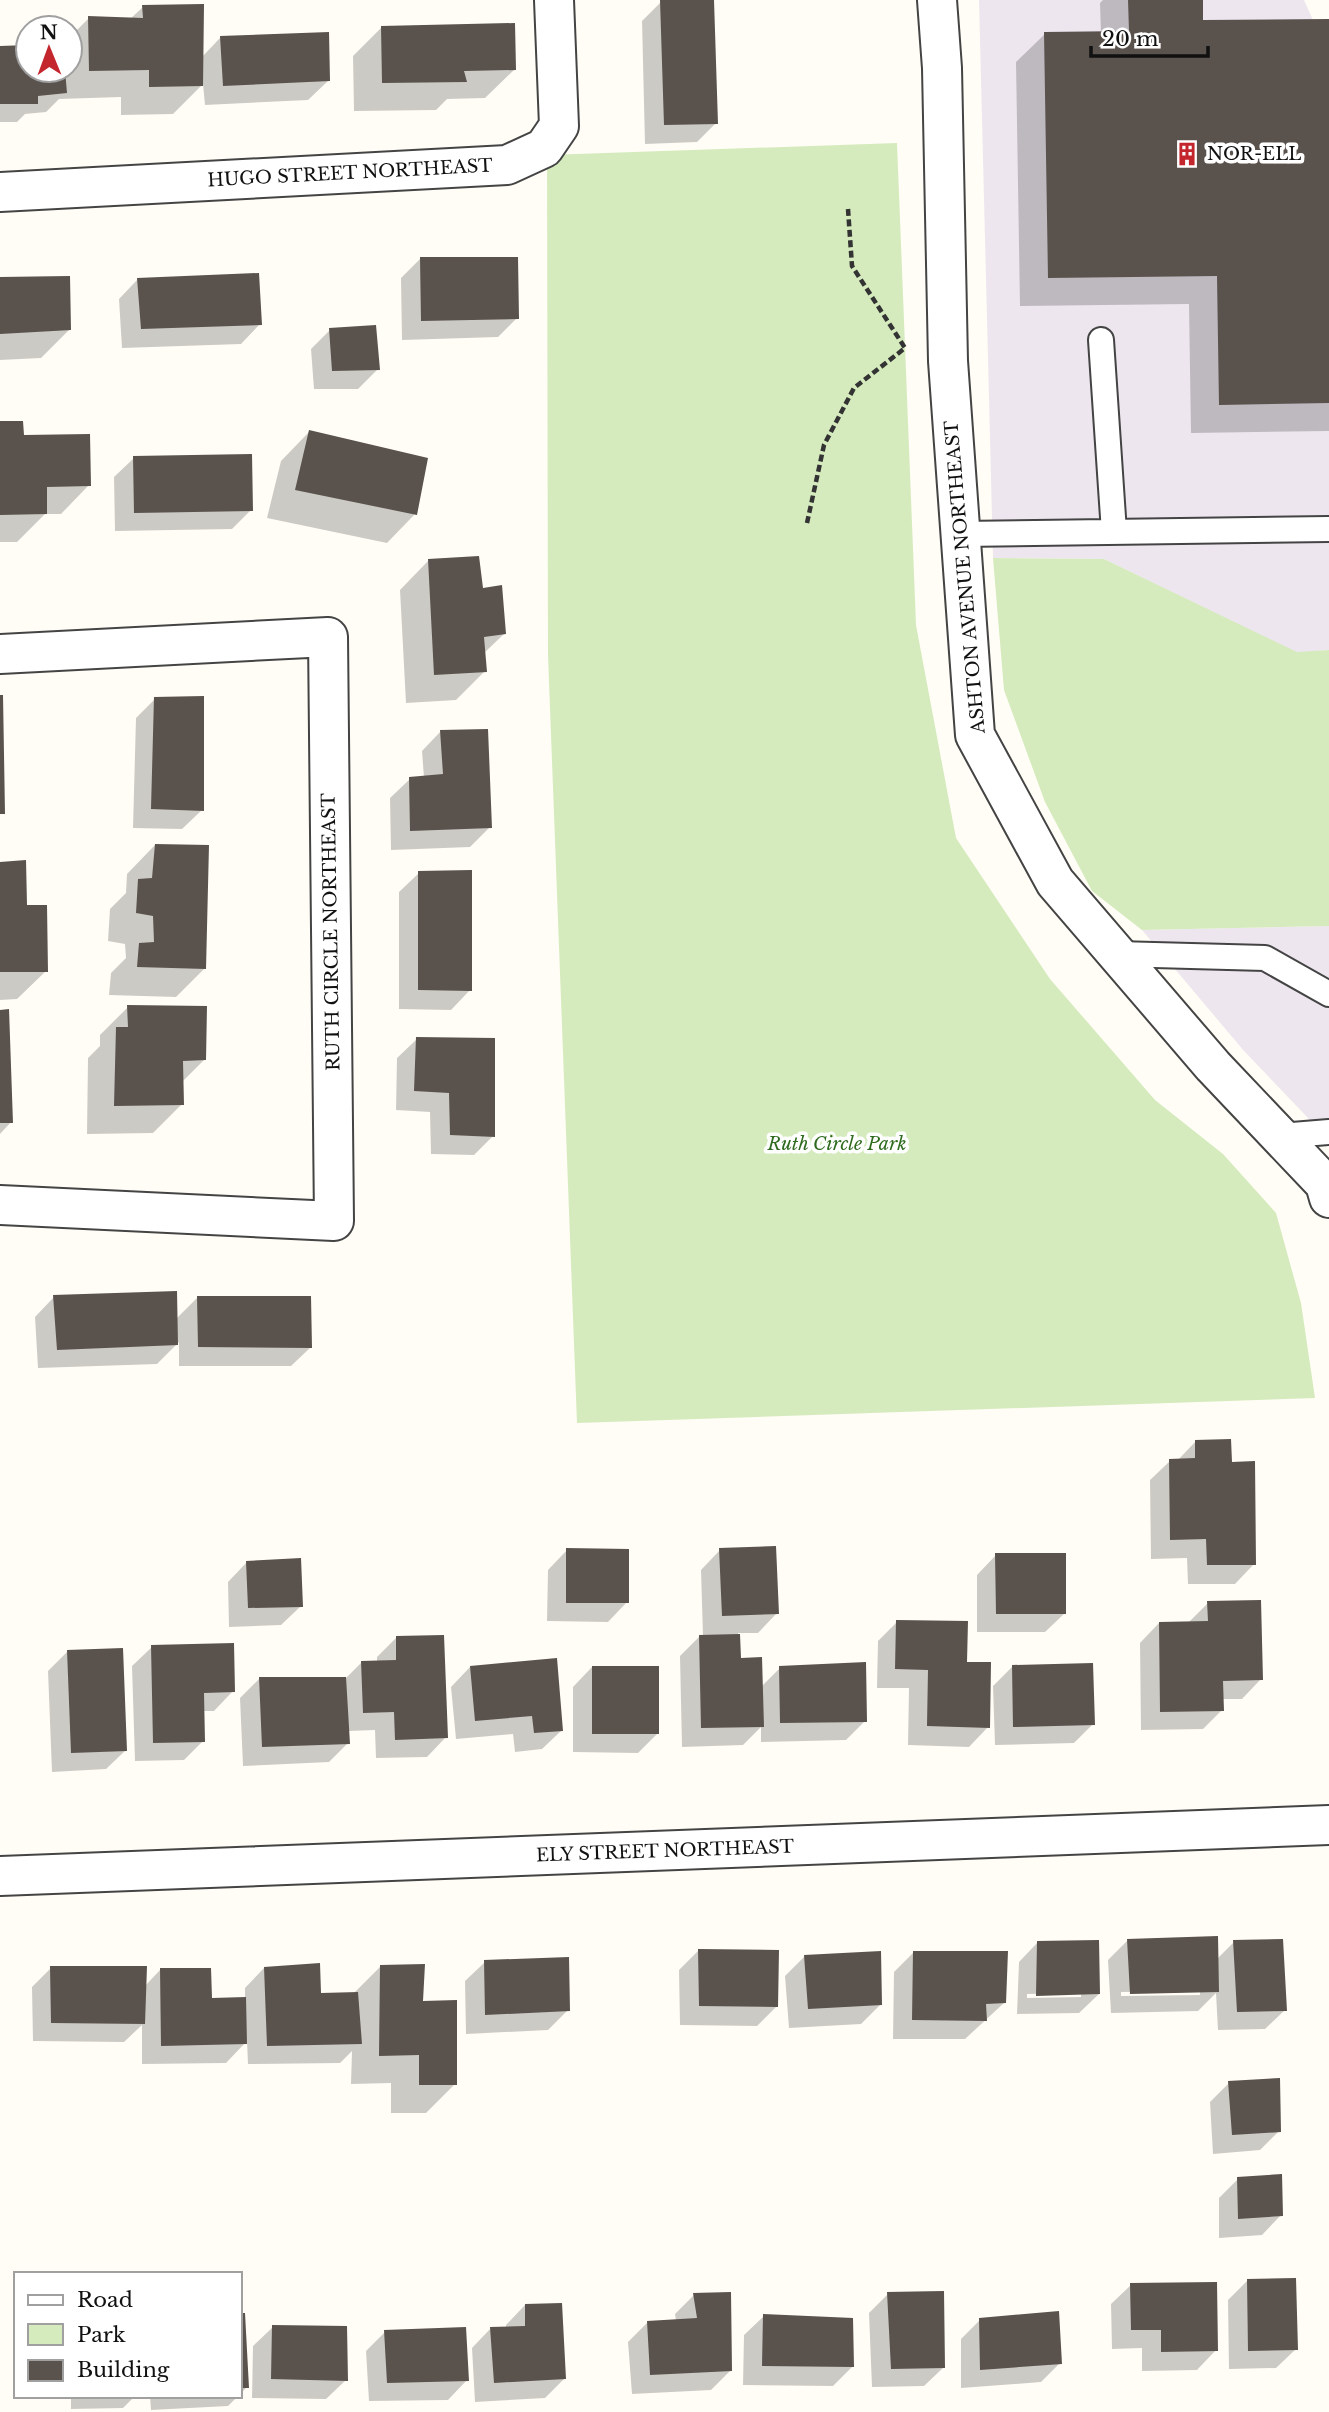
<svg xmlns="http://www.w3.org/2000/svg" width="1329" height="2412" font-family="'Libre Baskerville',serif">
<rect width="100%" height="100%" fill="#fffdf5"/>
<path fill="#eee6ef" d="M979 0H1304L1329 56V650L1297 653 1104 559 993 558Z
M1329 926V1140L1244 1051 1142 930Z"/>
<path fill="#d5ebbd" d="M897 143 916 625 956 838 1050 979 1155 1100 1223 1154 1276 1213 1301 1303 1315 1398 577 1423 548 655 547 155Z
M993 558 1104 559 1297 652 1329 650V926L1142 930 1092 891 1045 802 1004 690Z"/>
<path fill="#0003" fill-rule="evenodd" d="M1103 0H1201V22L1329 21V431L1191 433 1189 304 1020 306 1016 62 1045 34 1101 33 1100 3Z
M661 2 716 123 697 142 645 144 642 21Z
M143 7 202 57 220 38 328 81 308 100 205 105 203 84 173 114 121 115V97L59 99 46 112 25 114 17 122H0V48L28 47V70H70V37L89 18 130 19Z
M382 27 514 70 485 98 447 99 436 110 354 111 353 56Z
M420 259 517 318 498 337 402 340 401 278Z
M0 279 69 330 41 358 0 360Z
M138 279 260 324 241 344 122 348 119 299Z
M330 330 378 369 358 389H314L311 349Z
M0 423 89 485 61 514H45L17 542H0Z
M309 432 415 514 387 543 267 518 281 461Z
M134 458 251 510 232 529 115 531 114 477Z
M428 561 481 590 504 634 483 654 485 671 456 700 406 703 400 590Z
M155 699 202 810 182 829 133 828 136 718Z
M441 731 490 827 470 847 391 850 390 798 410 779 424 778 422 751Z
M155 845 205 968 176 997 109 995 111 973 126 958 125 944 108 941 110 909 126 893 127 874Z
M0 864 25 907 46 971 17 999 0 1000Z
M419 873 470 990 451 1010 399 1009V892Z
M128 1007 204 1060 182 1082V1104L153 1133 87 1134 88 1058 100 1046V1035Z
M0 1011 11 1122 0 1134Z
M417 1039 493 1136 474 1155 431 1154 430 1112 396 1110 397 1058Z
M54 1297 176 1319 198 1297 311 1347 291 1366H179V1342L157 1364 38 1368 35 1317Z
M1196 1441 1230 1464 1254 1564 1235 1584H1188L1187 1558 1151 1559 1150 1480 1170 1461H1177Z
M567 1550 627 1602 608 1622 547 1621 548 1570Z
M720 1550 777 1613 758 1633H738L739 1660 761 1687 780 1668 865 1721 846 1740 761 1742V1727L743 1745 682 1747 680 1656 699 1637H703L701 1570Z
M996 1555 1065 1613 1045 1632H977V1575Z
M247 1562 301 1606 281 1625 229 1627 228 1582Z
M1208 1603 1261 1679 1242 1699H1222V1710L1203 1729 1141 1730 1140 1643 1159 1623H1188Z
M897 1622 988 1727 969 1747 908 1745 909 1688H877L878 1641Z
M396 1638 446 1737 427 1757 376 1758 375 1730 348 1731V1743L329 1762 243 1766 240 1698 260 1678 345 1679 362 1662H377V1657Z
M152 1647 233 1691 214 1711H202L203 1741 184 1760 135 1761 132 1666Z
M67 1652 126 1750 106 1769 52 1772 48 1671Z
M470 1667 562 1730 542 1749 515 1752 513 1734 456 1739 451 1687Z
M592 1667 657 1734 638 1753 573 1752V1687Z
M1012 1667 1093 1724 1074 1743 995 1745 993 1686Z
M1127 1941 1217 1959 1234 1942 1285 2010 1265 2029 1218 2030 1216 1993 1198 2011 1111 2013 1108 1960ZM1200 1991V1995L1121 1996V1992Z
M1038 1942 1099 1994 1079 2013 1017 2014 1019 1962ZM1081 1993V1997L1027 1998V1994Z
M698 1951 776 2007 757 2026 680 2025 679 1970Z
M914 1952 1004 2003 965 2039H893L894 1972Z
M805 1956 880 2005 861 2024 789 2028 785 1976Z
M485 1962 568 2010 548 2030 466 2034 465 1981Z
M381 1966 421 2003 455 2084 426 2113H391V2083L351 2084 352 2051 340 2063 248 2064 247 2041 226 2063 142 2064V2025L124 2042 33 2041 32 1987 51 1968 145 1986 160 1970 210 1999H245V1988L264 1968 319 1995 353 1994Z
M1229 2083 1279 2131 1260 2150 1213 2154 1210 2102Z
M1238 2179 1281 2215 1262 2235 1219 2238V2198Z
M1248 2280 1296 2349 1276 2368 1229 2369 1228 2300Z
M1131 2285 1216 2350 1197 2370 1142 2371V2348L1112 2349 1111 2304Z
M888 2294 944 2367 924 2386 872 2387 869 2313Z
M694 2295 730 2371 711 2390 632 2394 628 2342 647 2323 676 2321 675 2314Z
M525 2305 564 2379 545 2398 475 2402 472 2348 491 2328H506V2325Z
M240 2315H243L247 2387 240 2394Z
M764 2316 852 2367 833 2386 743 2385 744 2335Z
M980 2320 1060 2363 1041 2382 961 2388V2339Z
M273 2327 346 2380 326 2399 252 2398 253 2346Z
M385 2332 467 2380 448 2400 369 2401 366 2351Z
M71 2396H135L123 2408 71 2409Z
M150 2396H238L228 2406 151 2410Z"/>
<path fill="#5a524d" d="M660 0H714L718 124 664 125Z
M1128 0H1203V20L1329 19V403L1219 405 1217 276 1048 278 1044 32 1129 31Z
M204 4 203 86 149 87V70L89 71 88 16 143 18 142 5Z
M515 23 516 70 464 71 467 82 382 83 381 26Z
M329 32 330 81 223 86 220 36Z
M28 45V70H65L67 93 38 96V104H0V46Z
M420 257H518L519 319 421 321Z
M259 273 262 325 141 329 137 278Z
M70 276 71 330 0 334V277Z
M376 325 380 370 332 371 329 328Z
M0 421H23L24 435 90 434 91 486 47 487V514L0 515Z
M309 430 428 458 417 515 295 490Z
M252 454 253 511 134 513 133 456Z
M479 556 483 588 502 585 506 634 484 637 487 672 434 675 428 559Z
M0 695H3L5 814H0Z
M204 696V811L151 809 154 697Z
M488 729 492 828 410 831 409 777 443 774 440 730Z
M155 844 209 845 206 969 137 967 139 943 154 942 153 916 136 913 138 879 152 878Z
M26 860 27 905H47L48 972H0V862Z
M472 870V991L418 990V871Z
M127 1005 207 1006 206 1060 183 1061 184 1105 114 1106 116 1027H128Z
M9 1009 13 1123H0V1010Z
M416 1037 495 1038V1137L450 1135 449 1093 414 1091Z
M177 1291 178 1345 57 1350 53 1295Z
M197 1296H311L312 1348 198 1347Z
M1231 1439 1232 1462 1255 1461 1256 1565H1207L1206 1539 1170 1540 1169 1459 1195 1458V1440Z
M776 1546 779 1614 722 1616 719 1548Z
M566 1548 629 1549V1603H566Z
M995 1553H1066V1614H996Z
M301 1558 303 1607 248 1608 246 1561Z
M1261 1600 1263 1680 1223 1681 1224 1711 1160 1712 1159 1622 1208 1621 1207 1601Z
M896 1620 968 1621 967 1662H991L990 1728 927 1726 928 1670 895 1669Z
M740 1634 741 1658 762 1657 764 1727 701 1728 699 1635Z
M444 1635 448 1738 395 1740 394 1712 363 1713 361 1661 396 1660V1636Z
M234 1643 235 1692 204 1693 205 1742 153 1743 151 1645Z
M123 1648 127 1751 71 1753 67 1650Z
M557 1658 563 1731 534 1733 532 1716 475 1721 470 1666Z
M866 1662 867 1722 780 1723 779 1666Z
M1093 1663 1095 1725 1013 1727 1012 1665Z
M592 1666H659V1734H592Z
M259 1677H346L350 1744 262 1747Z
M1218 1936 1219 1992 1130 1994 1127 1939Z
M1283 1939 1287 2011 1237 2012 1233 1940Z
M1099 1940 1100 1994 1036 1996 1037 1941Z
M698 1949 779 1950 778 2007 699 2006Z
M881 1951 882 2005 808 2009 804 1955Z
M913 1951H1008L1006 2003 986 2004 987 2021 912 2020Z
M569 1957 570 2011 485 2015 484 1960Z
M320 1963 321 1993 358 1992 362 2044 267 2046 264 1967Z
M425 1964 423 2001 457 2000V2085H419V2055L379 2056 380 1965Z
M50 1966H147L145 2024 51 2023Z
M160 1968H211L212 1998 246 1997 247 2044 161 2046Z
M1280 2078 1281 2132 1232 2135 1228 2081Z
M1282 2174 1283 2216 1238 2219 1237 2177Z
M1296 2278 1298 2350 1248 2351 1247 2279Z
M1217 2282 1218 2351 1161 2352V2330H1131L1130 2283Z
M944 2291 945 2368 891 2369 887 2292Z
M731 2292 732 2371 650 2375 647 2321 697 2318 693 2293Z
M562 2303 566 2379 494 2383 490 2327 525 2326V2304Z
M1059 2311 1062 2364 980 2370 979 2318Z
M240 2313H245L249 2388H240Z
M763 2314 853 2318 854 2367 762 2366Z
M272 2325 347 2326 348 2381 271 2379Z
M466 2327 469 2381 387 2383 384 2330Z"/>
<g fill="none" stroke-linecap="round" stroke-linejoin="round">
<g stroke="#444" stroke-width="28">
<path id="lane" d="M1101 340 1114 532
M961 534 1329 529
M1117 954 1265 958 1329 994
M1280 1136 1329 1132"/>
</g>
<g stroke="#444" stroke-width="42">
<path id="street" d="M937 0 942 68 948 361 975 735 1055 882 1213 1066 1325 1184 1329 1198
M0 192 507 165 544 148 559 126 554 0
M0 654 328 637 334 1221 0 1205
M0 1876 1329 1825"/>
</g>
<path stroke="#333" stroke-width="4.5" stroke-dasharray="7 3.5" stroke-linecap="butt" d="M807 523 824 445 854 388 905 348 852 266 848 209"/>
<use href="#lane" stroke="#fff" stroke-width="24"/>
<use href="#street" stroke="#fff" stroke-width="38"/>
</g>
<defs>
<g id="building-bare" transform="scale(1.89)"><path d="M-4-6H4V6H1V3H-1V6H-4ZM-2.5-4.3h1.7v1.8h-1.7ZM.8-4.3h1.7v1.8H.8ZM-2.5-1h1.7V.8h-1.7ZM.8-1h1.7V.8H.8Z" fill="#c4262e" stroke="#fff" stroke-width="2.5" paint-order="stroke"/></g>
</defs>
<g fill-rule="evenodd">
<use href="#building-bare" x="1187" y="154"/>
</g>
<g text-anchor="middle" dominant-baseline="central" stroke-width="7" stroke-linejoin="round" paint-order="stroke">
<g font-size="18" fill="#111" stroke="#fff" text-anchor="start">
<text x="1207" y="154">NOR-ELL</text>
</g>
<g font-size="18" fill="#111" stroke="#fff">
<text transform="translate(350 173) rotate(-3)">HUGO STREET NORTHEAST</text>
<text transform="translate(965 577) rotate(-95)">ASHTON AVENUE NORTHEAST</text>
<text transform="translate(331 932) rotate(-91)">RUTH CIRCLE NORTHEAST</text>
<text transform="translate(665 1851) rotate(-2)">ELY STREET NORTHEAST</text>
</g>
<g font-size="18" font-style="italic" fill="#2f6b1f" stroke="#fff">
<text x="837" y="1144">Ruth Circle Park</text>
</g>
</g>
<rect x="14" y="2272" width="228" height="126" fill="#ffffff" stroke="#a0a0a0" stroke-width="2"/>
<rect x="28" y="2295" width="35" height="10" fill="#ffffff" stroke="#a0a0a0" stroke-width="2"/>
<text x="77" y="2307" font-size="21" fill="#111111">Road</text>
<rect x="28" y="2324" width="35" height="21" fill="#d5ebbd" stroke="#a0a0a0" stroke-width="2"/>
<text x="77" y="2342" font-size="21" fill="#111111">Park</text>
<rect x="28" y="2360" width="35" height="21" fill="#5a524d" stroke="#a0a0a0" stroke-width="2"/>
<text x="77" y="2377" font-size="21" fill="#111111">Building</text>
<g transform="translate(49 49) rotate(359)"><circle r="33" fill="#ffffff" stroke="#a0a0a0" stroke-width="2"/>
<path d="M0-5L12 26L0 18L-12 26Z" fill="#c4262e"/>
<text y="-10" font-size="19" font-weight="bold" text-anchor="middle" fill="#111111">N</text>
</g>
<path d="M1091 46v10h117v-10" fill="none" stroke="#111111" stroke-width="3.5"/>
<text x="1102" y="46" font-size="21" fill="#111111" stroke="#ffffff" stroke-width="5" paint-order="stroke">20 m</text>
</svg>
